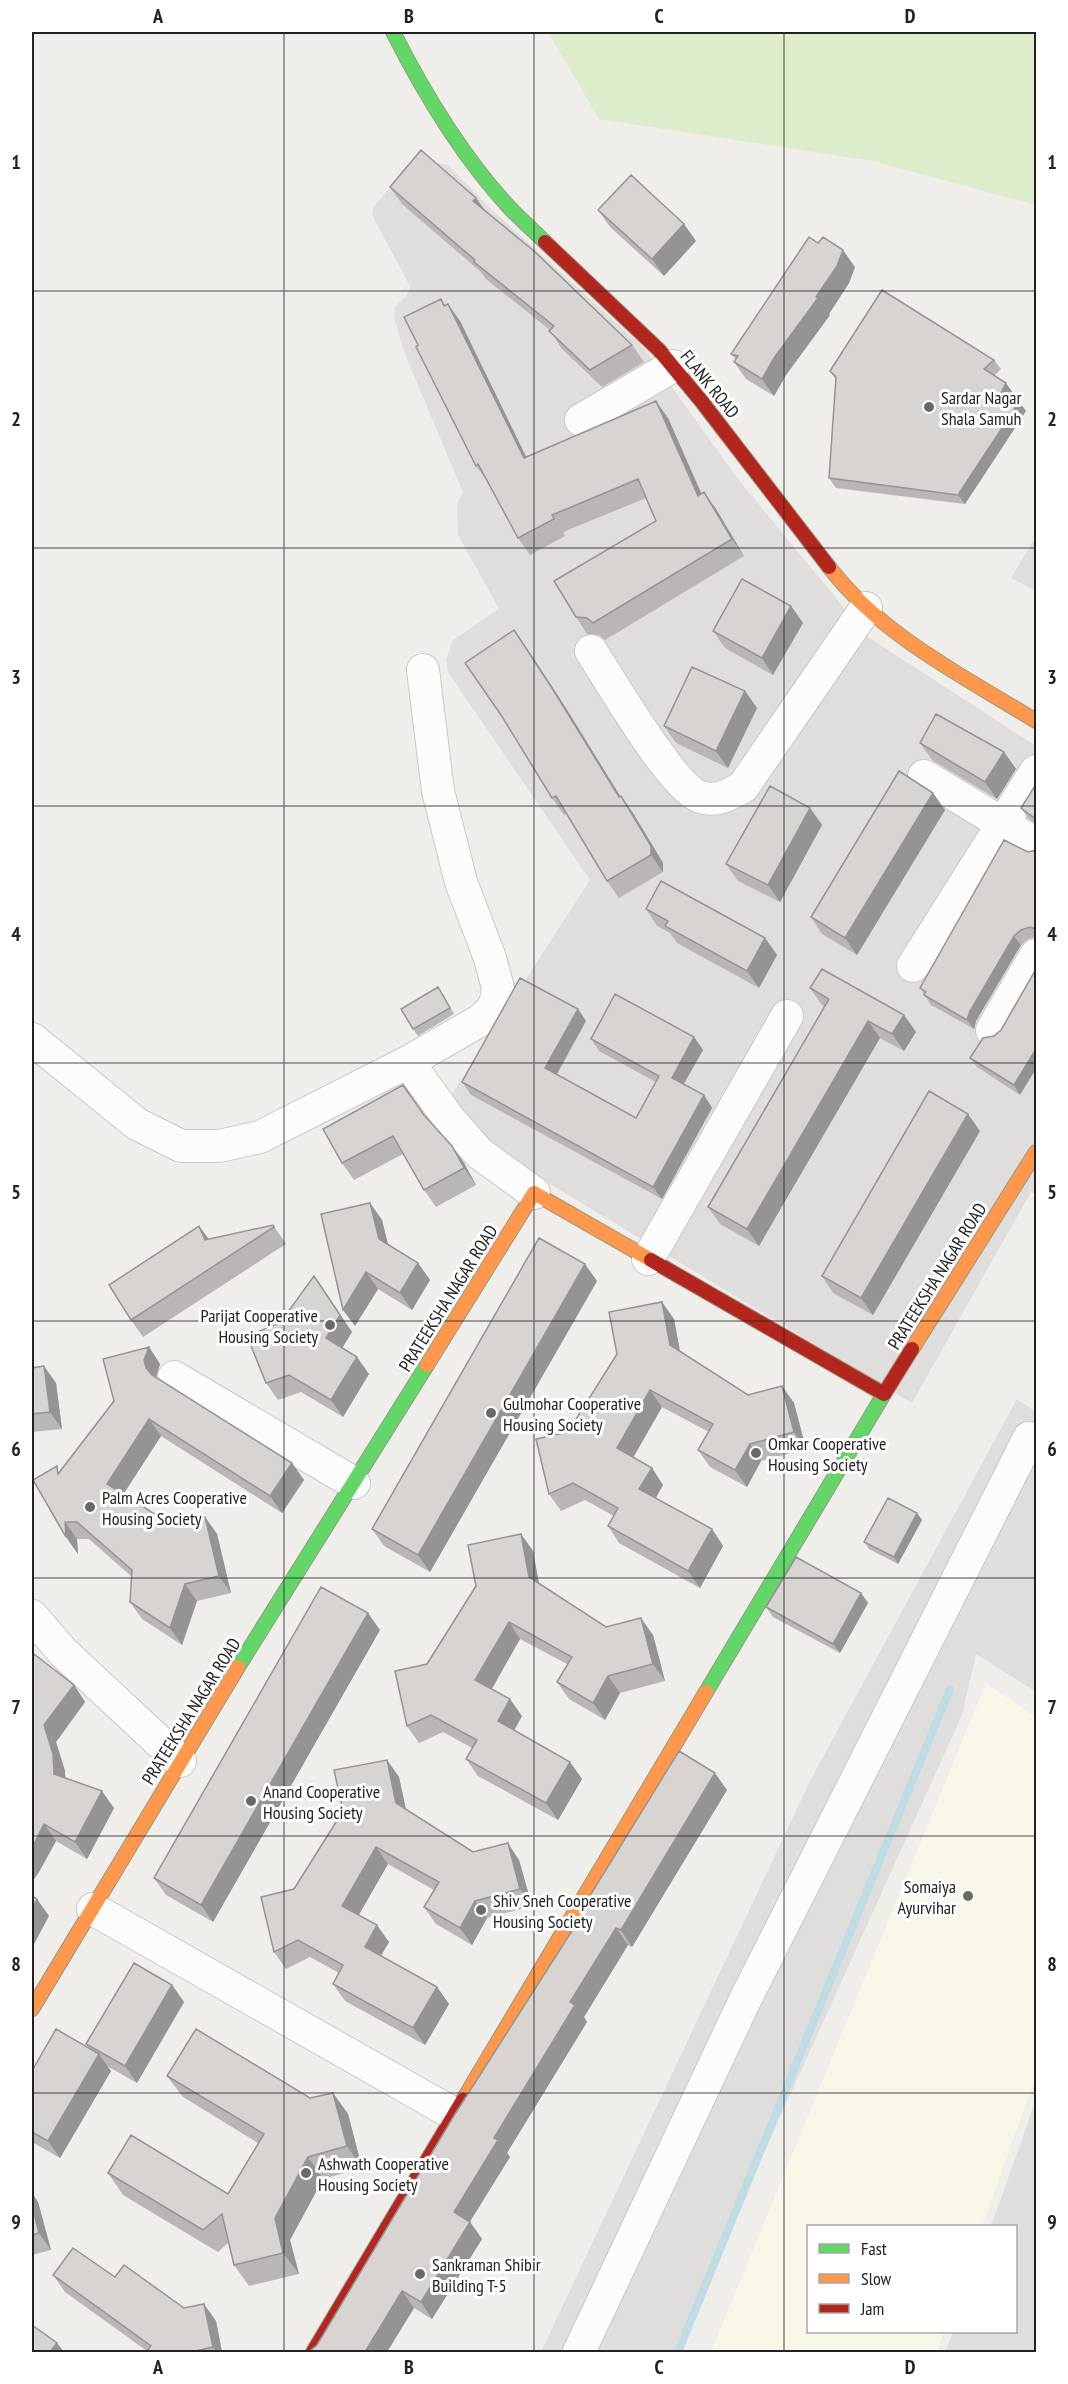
<svg xmlns="http://www.w3.org/2000/svg" width="1068" height="2384" font-family="'PT Sans Narrow',sans-serif">
<rect width="100%" height="100%" fill="#f0eeeb"/>
<path fill="#dfdedc" d="M438 163 448 165 492 210 643 347 738 479 868 637 1036 746V1195L1031 1192 912 1403 479 1141 451 1095 590 880 448 672 446 659 453 640 499 609 458 535 457 504 463 492 406 357 394 318 395 307 407 295 410 286 372 215 373 208 389 189Z
M1036 536V591L1011 578Z
M1017 1399 1036 1412V1692L976 1654 962 1715 674 2352H541L810 1781Z
M1036 2100V2352H945L953 2332H1016V2226H991Z"/>
<path fill="#f8f7e8" d="M986 1683 1036 1717V2076L982 2226H808V2332H944L937 2352H711Z"/>
<path fill="#ddeccb" d="M548 32H1036V205L873 161 599 119Z"/>
<g fill="none" stroke-linecap="round" stroke-linejoin="round">
<path stroke="#bfdbe3" stroke-width="8" d="M678 2352 950 1689"/>
<g stroke="#c9c8c7" stroke-width="34">
<path id="street" d="M581 420 673 366
M591 651C610 679 674 793 704 798 720 801 730 794 743 787L866 608
M924 776 1036 844
M913 966 1036 771
M992 1030 1036 955
M32 1039 137 1124 181 1146H219L260 1137 408 1062 450 1120 479 1153 534 1193
M408 1062 481 1020 491 1011 496 1001 498 988 490 958 461 882 438 791 423 670
M648 1259 787 1016
M174 1377 354 1483
M32 1616 63 1652 180 1761
M93 1909 454 2114
M579 2352 744 2002 1029 1438"/>
</g>
<g stroke="#999a82" stroke-width="16">
<path id="fast" d="M393 32C424 93 461 155 508 206 520 219 533 230 545 242
M238 1667 427 1365
M706 1692 884 1394"/>
</g>
<g stroke="#999a82" stroke-width="16">
<path id="slow" d="M829 567C882 636 963 676 1036 721
M912 1349 1036 1152
M427 1365 534 1193 651 1260
M32 2009 238 1667
M463 2100 706 1692"/>
</g>
<g stroke="#999a82" stroke-width="16">
<path id="jam" d="M545 242 659 350 702 402 829 567
M651 1260 884 1394 912 1349
M313 2352 463 2100"/>
</g>
<use href="#street" stroke="#fdfcfc" stroke-width="32"/>
<use href="#fast" stroke="#63d668" stroke-width="14"/>
<use href="#slow" stroke="#ff974d" stroke-width="14"/>
<use href="#jam" stroke="#b3261e" stroke-width="14"/>
</g>
<path fill="#b9b6b5" d="M390 187 476 198 486 212 632 345 644 362 602 387 561 348 550 330 486 279 481 272 402 204Z
M598 210 696 241 664 276 610 227Z
M855 267 849 283 829 314 830 315 786 375 774 396 746 379 734 362 736 360 731 354Z
M441 299 445 305 460 321 526 457 668 418 701 494 716 509 744 556 605 640 599 635 587 634 576 617 656 521 646 498 563 532 565 536 530 555 518 538 488 482 476 466 418 345Z
M994 360 1001 369 994 376 1013 393 1011 398 1019 402 1026 411 965 504 836 488 829 478 836 380 830 371Z
M791 606 803 623 773 675 725 648 713 631Z
M526 647 564 705 621 797 633 813 663 863V872L619 898 607 881 567 813 564 815 552 798Z
M745 691 757 708 728 768 676 743 664 726Z
M920 743 1004 752 1016 769 997 799 932 760Z
M1036 784V824L1028 818 1021 808Z
M933 793 945 810 857 955 822 934 811 917Z
M810 808 822 825 780 902 738 881 726 864Z
M1036 850V937L1028 939 1021 945 976 1021 974 1029 931 1005 920 988 1028 852Z
M646 909 765 938 777 955 759 988 677 943 670 933 657 926Z
M810 988 904 1015 916 1032 904 1051 880 1038 759 1246 720 1224 708 1207 825 1007 822 1005Z
M443 994 454 1014 418 1036 413 1029Z
M586 1021 557 1075 636 1118 656 1082 599 1051 591 1039 694 1037 703 1050 684 1084 704 1095 712 1108 662 1199 471 1095 462 1082Z
M1001 1030 1020 1095 977 1067 970 1058Z
M424 1115 464 1163 476 1185 436 1207 424 1190 403 1154 354 1180 342 1163Z
M980 1131 873 1315 833 1293 822 1276Z
M370 1203 382 1220 388 1245 418 1263 430 1280 412 1310 378 1289 355 1326Z
M273 1225 286 1244 143 1337 131 1320 199 1226 209 1239Z
M597 1281 430 1572 384 1546 372 1529Z
M326 1293 352 1332 342 1348 369 1374 343 1417 301 1392 278 1400 266 1383 280 1323Z
M674 1319 680 1352 748 1395 782 1386 794 1403 806 1449 761 1461 747 1487 710 1467 698 1450 709 1432 662 1407 633 1457 652 1468 663 1485 656 1498 712 1529 723 1546 700 1588 619 1543 608 1526 614 1516 585 1500 561 1511 549 1494 568 1432 617 1354Z
M149 1347 160 1364 156 1377 292 1463 304 1480 282 1513 161 1436 123 1494 172 1525 205 1517 217 1534 231 1593 197 1601 182 1645 142 1619 130 1602 132 1577 89 1539H77L78 1554 66 1537 61 1471 114 1401Z
M32 1368 56 1383 62 1429 32 1432Z
M917 1513 922 1520 898 1564 869 1549 864 1542Z
M521 1534 533 1551 539 1584 606 1627 653 1635 665 1681 620 1693 605 1720 569 1699 557 1682 567 1664 520 1639 492 1689 522 1716 514 1730 570 1762 582 1779 558 1820 478 1776 466 1759 472 1748 443 1732 419 1743 407 1726Z
M861 1593 868 1603 840 1653 773 1617 766 1607Z
M380 1630 213 1922 166 1895 154 1878Z
M32 1658 74 1685 85 1702 56 1742 65 1771V1778L114 1808 87 1859 56 1841 39 1872Z
M387 1760 399 1777 406 1809 473 1852 519 1860 532 1906 487 1918 472 1945 436 1924 424 1907 434 1890 388 1864 359 1915 389 1942 381 1956 437 1987 449 2004 425 2045 345 2001 333 1984 339 1973 310 1957 286 1969 274 1952 294 1889Z
M727 1790 632 1947 628 1945 584 2017 587 2022 507 2153 510 2157 470 2222 482 2239 432 2319 414 2308 387 2352H311L310 2351 317 2345 585 1910 583 1907Z
M172 1985 184 2002 137 2083 107 2066 111 2071 60 2158 32 2142V2071L90 2049 86 2044Z
M167 2076 310 2098 333 2093 348 2114 362 2168 323 2179 290 2240 299 2274 249 2286 234 2265 229 2242 218 2252 123 2195 108 2173 228 2194 258 2143 183 2097Z
M32 2193 38 2202 51 2250 32 2255Z
M53 2275 115 2277 216 2321 222 2352H146L147 2351 65 2292Z"/>
<path fill="#969493" d="M476 198 488 215 473 201Z
M684 224 696 241 664 276 652 259Z
M843 250 855 267 849 283 829 314 830 315 786 375 774 396 762 379 774 358 816 297Z
M448 304 460 321 535 475 524 458Z
M1006 383 1013 393 1008 403 1001 393Z
M656 401 668 418 710 513 698 496Z
M1019 402 1026 411 965 504 958 495Z
M704 492 716 509 744 556 732 539Z
M791 606 803 623 773 675 762 658Z
M526 647 564 705 631 814 619 797Z
M745 691 757 708 728 768 716 751Z
M1004 752 1016 769 997 799 985 782Z
M933 793 945 810 857 955 845 938Z
M621 796 633 813 663 863V872L651 855Z
M810 808 822 825 780 902 768 885Z
M1014 936 1021 945 976 1021 974 1029 967 1020 970 1011Z
M765 938 777 955 759 988 747 971Z
M578 1009 586 1021 553 1080 545 1068Z
M904 1015 916 1032 904 1051 892 1034Z
M868 1021 880 1038 759 1246 747 1229Z
M694 1037 703 1050 680 1090 672 1078Z
M1036 1049V1069L1020 1095 1014 1085Z
M704 1095 712 1108 662 1199 653 1187Z
M968 1114 980 1131 873 1315 861 1298Z
M452 1146 464 1163 476 1185 464 1168Z
M370 1203 382 1220 391 1256 379 1239Z
M199 1226 211 1243 205 1240Z
M418 1263 430 1280 412 1310 400 1293Z
M585 1264 597 1281 430 1572 418 1555Z
M366 1272 378 1289 355 1326 343 1310Z
M314 1276 352 1332 338 1355 326 1338Z
M662 1302 674 1319 682 1362 670 1345Z
M149 1347 160 1364 156 1377 158 1385 146 1368 144 1360Z
M357 1357 369 1374 343 1417 331 1400Z
M44 1366 56 1383 62 1429 50 1412Z
M782 1386 794 1403 806 1449 794 1432Z
M650 1390 662 1407 629 1465 617 1448Z
M149 1419 161 1436 119 1501 107 1484Z
M750 1444 761 1461 747 1487 735 1470Z
M292 1463 304 1480 282 1513 270 1496Z
M652 1468 663 1485 651 1506 639 1489Z
M917 1513 922 1520 898 1564 894 1557Z
M205 1517 217 1534 231 1593 219 1576Z
M65 1522 77 1539 78 1554 66 1537Z
M712 1529 723 1546 700 1588 688 1571Z
M521 1534 533 1551 541 1594 529 1577Z
M185 1584 197 1601 182 1645 170 1628Z
M861 1593 868 1603 840 1653 833 1644Z
M368 1613 380 1630 213 1922 201 1905Z
M641 1618 653 1635 665 1681 653 1664Z
M509 1622 520 1639 487 1697 475 1680Z
M608 1676 620 1693 605 1720 593 1703Z
M74 1685 85 1702 56 1742 65 1771 66 1791 54 1774 44 1725Z
M510 1699 522 1716 510 1738 498 1721Z
M387 1760 399 1777 408 1820 396 1803Z
M570 1762 582 1779 558 1820 546 1803Z
M715 1773 727 1790 632 1947 621 1930Z
M102 1791 114 1808 87 1859 75 1842Z
M44 1824 56 1841 39 1872 32 1882V1848Z
M508 1843 519 1860 532 1906 520 1889Z
M376 1847 388 1864 354 1923 342 1906Z
M37 1899 49 1916 32 1948V1909Z
M475 1901 487 1918 472 1945 460 1928Z
M377 1925 389 1942 376 1964 365 1947Z
M616 1928 628 1945 584 2017 587 2022 507 2153 510 2157 465 2229 454 2212 494 2138 570 2002Z
M172 1985 184 2002 137 2083 125 2066Z
M437 1987 449 2004 425 2045 413 2028Z
M99 2054 111 2071 60 2158 48 2141Z
M333 2093 348 2114 362 2168 347 2146Z
M308 2157 323 2179 290 2240 299 2274 283 2253 275 2218Z
M32 2193 38 2202 51 2250 39 2233 32 2205Z
M470 2222 482 2239 432 2319 421 2302Z
M402 2291 414 2308 387 2352H365Z
M204 2304 216 2321 222 2352H217L213 2347Z
M57 2343 64 2352H50Z"/>
<path fill="#d7d4d2" stroke="#969493" stroke-width="1.5" d="M421 150 476 198 473 201 534 251 632 345 590 370 549 331 554 326 474 262 475 260 390 187Z
M631 175 684 224 652 259 598 210Z
M809 237 818 243 823 237 843 250 837 266 816 297 818 298 774 358 762 379 734 362 738 356 731 354Z
M882 290 994 360 984 369 1006 383 1001 393 1019 402 958 495 829 478 836 377 830 371Z
M441 299 444 306 448 304 524 458 656 401 698 496 704 492 732 539 593 623 587 618 576 617 554 581 656 521 638 479 552 515 554 519 518 538 478 464 476 466 416 347 418 345 404 317Z
M742 579 791 606 762 658 713 631Z
M514 630 552 688 619 797 621 796 651 846V855L607 881 556 796 552 798 501 715 465 663Z
M692 667 745 691 716 751 664 726Z
M936 714 1004 752 985 782 920 743Z
M899 771 933 793 845 938 811 917Z
M1036 784V819L1021 808Z
M770 786 810 808 768 885 726 864Z
M1004 840 1028 852 1036 850V876L1035 879 1036 880V929L1030 927 1021 930 1014 936 970 1011 967 1020 924 995 926 992 920 988Z
M661 881 765 938 747 971 665 926 668 921 646 909Z
M822 969 904 1015 892 1034 868 1021 747 1229 708 1207 829 999 810 988Z
M1036 969V1049L1014 1085 970 1058 983 1038 994 1036 1001 1030Z
M520 978 578 1009 545 1068 636 1118 659 1076 591 1039 615 994 694 1037 672 1078 704 1095 653 1187 462 1082Z
M438 987 450 1008 413 1029 401 1009Z
M403 1085 424 1115 452 1146 464 1168 424 1190 393 1136 342 1163 323 1129Z
M929 1091 968 1114 861 1298 822 1276Z
M370 1203 379 1239 418 1263 400 1293 366 1272 343 1310 321 1214Z
M273 1225 274 1227 131 1320 109 1285 199 1226 205 1240Z
M539 1238 585 1264 418 1555 372 1529Z
M314 1276 340 1315 326 1338 357 1357 331 1400 289 1375 266 1383 247 1336 280 1323Z
M662 1302 670 1345 748 1395 782 1386 794 1432 750 1444 735 1470 698 1450 713 1424 650 1390 617 1448 652 1468 639 1489 712 1529 688 1571 608 1526 618 1508 573 1483 549 1494 536 1439 568 1432 617 1354 609 1312Z
M149 1347 144 1360 146 1368 152 1375 292 1463 270 1496 149 1419 107 1484 172 1525 205 1517 219 1576 185 1584 170 1628 130 1602 132 1570 77 1522H65L66 1537 33 1480 57 1466 58 1474 114 1401 103 1359Z
M44 1366 50 1412 32 1414V1368Z
M888 1498 917 1513 894 1557 864 1542Z
M521 1534 529 1577 606 1627 641 1618 653 1664 608 1676 593 1703 557 1682 572 1657 509 1622 475 1680 510 1699 498 1721 570 1762 546 1803 466 1759 477 1740 431 1715 407 1726 395 1671 427 1664 476 1586 468 1545Z
M796 1557 861 1593 833 1644 766 1607Z
M321 1587 368 1613 201 1905 154 1878Z
M34 1654 74 1685 44 1725 53 1754 54 1774 102 1791 75 1842 44 1824 32 1848V1658Z
M679 1751 715 1773 621 1930 616 1928 570 2002 575 2005 494 2138 498 2140 454 2212 470 2222 421 2302 402 2291 365 2352H312L310 2351 317 2345 455 2114 586 1909 583 1907Z
M387 1760 396 1803 473 1852 508 1843 520 1889 475 1901 460 1928 424 1907 439 1882 376 1847 342 1906 377 1925 365 1947 437 1987 413 2028 333 1984 343 1965 298 1940 274 1952 261 1897 294 1889 343 1811 334 1770Z
M32 1896 37 1899 32 1909Z
M134 1963 172 1985 125 2066 86 2044Z
M56 2029 99 2054 48 2141 32 2132V2071Z
M196 2029 310 2098 333 2093 347 2146 308 2157 275 2218 283 2253 234 2265 222 2214 203 2230 108 2173 131 2135 228 2194 264 2134 167 2076Z
M32 2205 39 2233 32 2235Z
M73 2248 115 2277 124 2265 184 2308 204 2304 213 2347 195 2351V2352H146L151 2346 53 2275Z
M32 2325 57 2343 50 2352H32Z"/>
<path fill="none" stroke="#222" stroke-width="1.5" stroke-opacity="0.55" d="M284 32V2352M534 32V2352M784 32V2352M32 291H1036M32 548H1036M32 806H1036M32 1063H1036M32 1321H1036M32 1578H1036M32 1836H1036M32 2093H1036"/>
<g fill="#6a6968" stroke="#fff" stroke-width="2">
<circle cx="929" cy="407" r="6"/>
<circle cx="330" cy="1325" r="6"/>
<circle cx="491" cy="1413" r="6"/>
<circle cx="756" cy="1453" r="6"/>
<circle cx="90" cy="1507" r="6"/>
<circle cx="251" cy="1801" r="6"/>
<circle cx="968" cy="1896" r="6"/>
<circle cx="481" cy="1910" r="6"/>
<circle cx="306" cy="2173" r="6"/>
<circle cx="420" cy="2274" r="6"/>
</g>
<g text-anchor="middle" dominant-baseline="central" stroke-width="6" stroke-linejoin="round" paint-order="stroke">
<g font-size="18" fill="#222" stroke="#fff">
<text transform="translate(710 384) rotate(51)">FLANK ROAD</text>
<text transform="translate(937 1276) rotate(-58)">PRATEEKSHA NAGAR ROAD</text>
<text transform="translate(448 1298) rotate(-58)">PRATEEKSHA NAGAR ROAD</text>
<text transform="translate(191 1711) rotate(-58)">PRATEEKSHA NAGAR ROAD</text>
</g>
<g font-size="18" fill="#222" stroke="#fff" text-anchor="start">
<text x="941" y="397">Sardar Nagar<tspan x="941" dy="21">Shala Samuh</tspan></text>
<text x="318" y="1315" text-anchor="end">Parijat Cooperative<tspan x="318" dy="21">Housing Society</tspan></text>
<text x="503" y="1403">Gulmohar Cooperative<tspan x="503" dy="21">Housing Society</tspan></text>
<text x="768" y="1443">Omkar Cooperative<tspan x="768" dy="21">Housing Society</tspan></text>
<text x="102" y="1497">Palm Acres Cooperative<tspan x="102" dy="21">Housing Society</tspan></text>
<text x="263" y="1791">Anand Cooperative<tspan x="263" dy="21">Housing Society</tspan></text>
<text x="956" y="1886" text-anchor="end">Somaiya<tspan x="956" dy="21">Ayurvihar</tspan></text>
<text x="493" y="1900">Shiv Sneh Cooperative<tspan x="493" dy="21">Housing Society</tspan></text>
<text x="318" y="2163">Ashwath Cooperative<tspan x="318" dy="21">Housing Society</tspan></text>
<text x="432" y="2264">Sankraman Shibir<tspan x="432" dy="21">Building T-5</tspan></text>
</g>
</g>
<rect width="1068" height="2384" fill="none" stroke="#ffffff" stroke-width="66"/>
<rect x="807" y="2225" width="210" height="108" fill="#ffffff" stroke="#a7a7a7" stroke-width="1.5"/>
<rect x="819" y="2244" width="30" height="9" fill="#63d668" stroke="#a7a7a7" stroke-width="1.5"/>
<text x="861" y="2255" font-size="18" fill="#222222">Fast</text>
<rect x="819" y="2274" width="30" height="9" fill="#ff974d" stroke="#a7a7a7" stroke-width="1.5"/>
<text x="861" y="2285" font-size="18" fill="#222222">Slow</text>
<rect x="819" y="2304" width="30" height="9" fill="#b3261e" stroke="#a7a7a7" stroke-width="1.5"/>
<text x="861" y="2315" font-size="18" fill="#222222">Jam</text>
<rect x="33" y="33" width="1002" height="2318" fill="none" stroke="#222" stroke-width="2"/>
<g font-size="20" text-anchor="middle" font-weight="bold" fill="#222">
<text x="158" y="23">A</text>
<text x="409" y="23">B</text>
<text x="659" y="23">C</text>
<text x="910" y="23">D</text>
<text x="16" y="169">1</text>
<text x="1052" y="169">1</text>
<text x="16" y="426">2</text>
<text x="1052" y="426">2</text>
<text x="16" y="684">3</text>
<text x="1052" y="684">3</text>
<text x="16" y="941">4</text>
<text x="1052" y="941">4</text>
<text x="16" y="1199">5</text>
<text x="1052" y="1199">5</text>
<text x="16" y="1456">6</text>
<text x="1052" y="1456">6</text>
<text x="16" y="1714">7</text>
<text x="1052" y="1714">7</text>
<text x="16" y="1971">8</text>
<text x="1052" y="1971">8</text>
<text x="16" y="2229">9</text>
<text x="1052" y="2229">9</text>
<text x="158" y="2374">A</text>
<text x="409" y="2374">B</text>
<text x="659" y="2374">C</text>
<text x="910" y="2374">D</text>
</g>
</svg>
